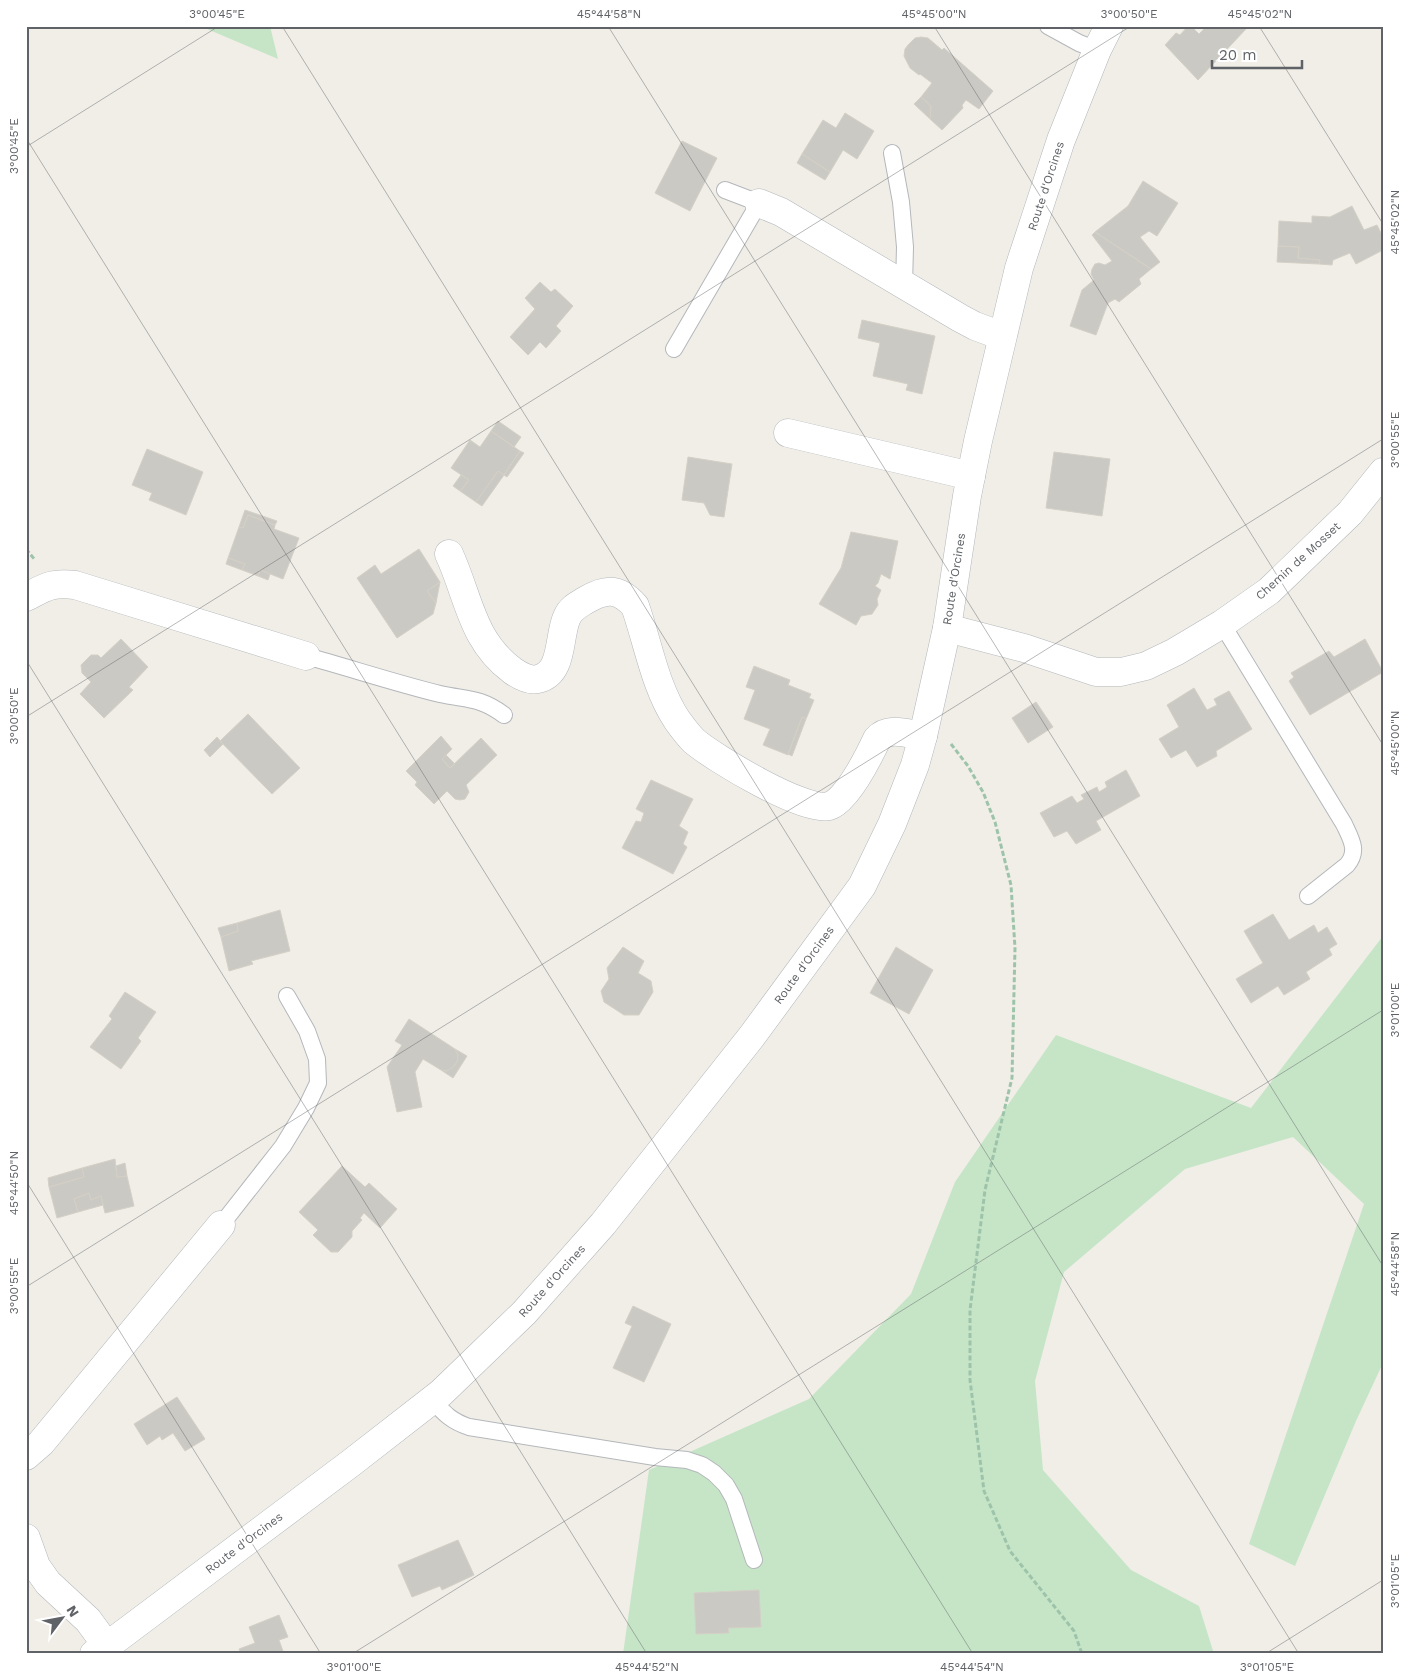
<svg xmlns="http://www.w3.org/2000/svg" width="1409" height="1680" font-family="'Work Sans',sans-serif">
<rect width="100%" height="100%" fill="#f0eee7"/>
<path fill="#c6e5c7" d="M200 26H270L278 59Z
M1383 936V1363L1356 1421 1295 1566 1249 1544 1364 1204 1293 1137 1185 1169 1064 1272 1035 1381 1043 1470 1131 1570 1199 1606 1214 1654H623L649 1470 809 1399 911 1294 955 1182 1056 1035 1251 1108Z"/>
<path fill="#cbc9c4" stroke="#d4d0c6" d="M1188 26H1191L1199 34 1207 26H1243L1246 29 1198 80 1165 45 1176 33 1180 35Z
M921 37 928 38 942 50 944 48 993 91 979 109 966 100 962 105 963 108 942 130 930 119 931 106 921 97 932 83 920 74 919 75 910 68 904 56 905 49 908 45 915 38Z
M921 97 931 106 930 119 914 104Z
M845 113 874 131 857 159 843 150 830 172 802 154 823 120 836 128Z
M682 141 717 158 690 211 655 193Z
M802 154 830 172 825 180 797 163Z
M1143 181 1178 203 1157 236 1149 231 1140 237 1160 262 1151 269 1095 232 1128 206Z
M1352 206 1364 230 1377 225 1383 237V250L1356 264 1350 253 1333 260 1332 265 1319 264 1320 260 1298 258 1299 247 1278 246 1279 221 1312 223V216L1330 217Z
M1095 232 1151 269 1139 279 1141 284 1119 302 1115 299 1108 303 1096 335 1070 326 1082 290 1094 280 1091 274 1092 269 1095 264 1099 263 1105 265 1112 261 1092 235Z
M1278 246 1299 247 1298 258 1320 260 1319 264 1277 262Z
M540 282 551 292 555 289 573 306 556 326 561 331 546 348 540 342 528 355 510 337 535 309 525 298Z
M862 320 935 336 922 394 906 390 908 384 873 376 880 343 858 338Z
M498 421 521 437 514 447 491 431Z
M491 431 520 451 504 475 498 471 476 502 460 491 469 480 451 468 470 440 480 447Z
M147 449 203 472 186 515 149 500 152 493 132 485Z
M520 451 524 453 507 477 504 475Z
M1054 452 1110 459 1102 516 1046 508Z
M688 457 732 464 724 517 710 515 704 503 682 500Z
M498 471 504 475 482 506 476 502Z
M461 475 469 480 460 491 453 486Z
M245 510 277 521 275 525 248 515 243 528 239 527Z
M248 515 275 525 274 529 299 538 283 579 260 570 258 576 242 570 245 564 228 558 239 527 243 528Z
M851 532 898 541 890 579 881 574 878 583 875 586 881 590 877 599 878 605 872 614 861 616 856 625 819 604 841 568Z
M419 549 440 582 427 591 436 603 433 614 397 638 357 578 375 565 381 574Z
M228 558 245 564 242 570 226 564Z
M260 570 270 574 268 580 258 576Z
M440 582 436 603 427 591Z
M121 639 148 667 129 687 133 690 104 718 80 694 91 682 82 673 81 665 91 655H98L101 658Z
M1365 639 1383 672 1310 715 1289 681 1294 677 1291 673 1329 651 1334 657Z
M754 666 790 680 788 685 811 694 809 698 814 700 806 719 802 717 788 755 763 745 770 729 744 719 755 690 746 687Z
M1194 688 1207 710 1217 705 1214 699 1229 691 1252 729 1216 751 1217 756 1197 767 1186 750 1171 758 1159 739 1179 727 1167 705Z
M1036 702 1053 727 1028 743 1012 718Z
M248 714 300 768 272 794 220 741Z
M802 717 806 719 792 756 788 754Z
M441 736 452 749 442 759 450 768 481 738 497 755 466 785 469 792 465 799 460 800 455 799 447 791 434 804 415 785 417 782 406 771Z
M217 737 223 744 210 757 204 750Z
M446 755 455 764 450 768 442 759Z
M1126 770 1140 796 1096 821 1101 830 1076 844 1067 831 1054 837 1040 813 1072 796 1077 803 1084 799 1081 795 1097 787 1099 792 1107 787 1105 782Z
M651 780 693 799 679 826 688 832 683 844 687 847 673 874 622 848 636 821 641 822 644 813 636 809Z
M280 910 290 951 251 961 253 964 229 971 221 937 238 931 237 923Z
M1273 914 1289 940 1314 925 1318 933 1327 927 1337 944 1329 949 1332 955 1306 972 1310 979 1284 995 1278 986 1251 1003 1236 979 1263 963 1244 931Z
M237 923 238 931 221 937 218 928Z
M623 947 644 961 638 973 651 981 653 992 639 1015H624L604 1002 601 991 609 979 607 968Z
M896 947 933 970 909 1014 870 993Z
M125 992 156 1012 138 1038 141 1041 121 1069 90 1047 112 1019 109 1016Z
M409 1019 455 1049 458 1055 457 1062 453 1067 447 1071 441 1070 423 1059 415 1072 422 1107 397 1112 387 1067 402 1045 395 1041Z
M455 1049 467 1056 453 1078 441 1070 447 1071 453 1067 457 1062 458 1055Z
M115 1159 117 1177 127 1176 134 1206 105 1213 101 1196 91 1200 89 1193 74 1199 78 1212 57 1218 49 1187 84 1177 82 1168Z
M125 1163 127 1176 117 1177 116 1166Z
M342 1166 365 1187 369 1183 397 1209 380 1228 364 1213 360 1218 362 1220 352 1231V1237L338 1252H331L313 1235 318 1230 299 1212Z
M82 1168 84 1177 49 1187 48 1178Z
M89 1193 91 1200 101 1196 103 1205 78 1212 74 1199Z
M633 1306 671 1324 644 1382 613 1368 632 1326 625 1323Z
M177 1397 205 1439 185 1451 173 1433 162 1440 160 1436 147 1445 134 1424Z
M458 1540 474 1575 442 1590 440 1586 412 1597 398 1565Z
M759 1590 761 1627 728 1628 729 1633 696 1634 694 1593Z
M279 1615 288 1637 279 1640 284 1654H241L239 1649 255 1643 249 1627Z"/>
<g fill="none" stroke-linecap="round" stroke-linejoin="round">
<g stroke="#b4b7bb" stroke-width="18">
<path id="lane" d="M1048 26 1079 43 1097 50
M892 153 901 202 905 247 904 285
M674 349 759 203 725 190
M1222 624 1344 824C1351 839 1359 851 1347 865L1308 896
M306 656C350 668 395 683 440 694 467 700 480 697 504 715
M221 1225 283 1146 306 1108 318 1083 317 1059 307 1031 287 996
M432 1400C445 1414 451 1421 469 1427L655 1457 687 1460 702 1465 714 1473 726 1485 734 1499 754 1560"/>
</g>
<g stroke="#b4b7bb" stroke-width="29">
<path id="street" d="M759 203 781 212 960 318 975 326 1002 336
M788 433 971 476
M449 554C469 597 471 640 513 671 520 676 530 681 538 679 564 673 558 636 567 617 571 608 578 605 586 600 606 588 619 588 635 606 648 643 655 687 677 720 682 727 688 735 694 741 714 758 805 813 829 806 847 801 869 756 877 739 889 726 908 734 923 736
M26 597C46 587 52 582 75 585L306 656
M947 628 1024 648 1096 672H1121L1146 666 1175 652 1222 624 1269 591 1350 513 1383 472
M26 1456 41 1443 221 1225
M26 1538 36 1566 48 1583 88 1620 107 1646"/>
</g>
<g stroke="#b3b6bb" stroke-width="29">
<path id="secondary" d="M94 1654 107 1646 351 1463 441 1393 524 1313 603 1224 752 1036 862 886 892 824 915 765 923 736 947 628 967 496 978 441 1019 268 1061 140 1097 50 1109 26"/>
</g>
<path stroke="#9dc4aa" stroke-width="3" stroke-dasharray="5 2.5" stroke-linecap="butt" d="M26 549 35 560
M951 744 968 766 983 792 995 822 1011 885 1015 948 1012 1078 985 1190 970 1310V1380L984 1491 1010 1551 1074 1631 1082 1654"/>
<use href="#lane" stroke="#fff" stroke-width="16"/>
<use href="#street" stroke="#fff" stroke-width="28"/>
<use href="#secondary" stroke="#fff" stroke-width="28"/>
</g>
<path fill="none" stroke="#5f6266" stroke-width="1" stroke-opacity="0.45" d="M282 26 1299 1654M608 26 1383 1266M934 26 1383 745M1259 26 1383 224M26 138 973 1654M26 147 219 26M26 660 647 1654M26 717 1131 26M26 1181 321 1654M26 1287 1383 439M352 1654 1383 1010M1265 1654 1383 1580"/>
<g text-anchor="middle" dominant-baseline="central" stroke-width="4.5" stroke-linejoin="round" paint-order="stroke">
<g font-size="12" fill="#5f6266" stroke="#fff">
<text transform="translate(1046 186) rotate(-72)">Route d'Orcines</text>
<text transform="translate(1298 561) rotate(-42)">Chemin de Mosset</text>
<text transform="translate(954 579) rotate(-81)">Route d'Orcines</text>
<text transform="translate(804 965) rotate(-54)">Route d'Orcines</text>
<text transform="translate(552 1281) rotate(-48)">Route d'Orcines</text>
<text transform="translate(244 1543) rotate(-37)">Route d'Orcines</text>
</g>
</g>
<rect width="1409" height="1680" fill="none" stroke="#ffffff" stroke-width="55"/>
<g transform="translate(62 1618) rotate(58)" stroke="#ffffff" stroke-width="4" paint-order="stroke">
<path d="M0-4L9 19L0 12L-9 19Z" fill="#5f6266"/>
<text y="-8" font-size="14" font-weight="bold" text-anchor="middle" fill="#5f6266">N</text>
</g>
<path d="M1212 60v8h90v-8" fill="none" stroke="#5f6266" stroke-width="2.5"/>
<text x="1219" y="60" font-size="15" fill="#5f6266" stroke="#ffffff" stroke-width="4" paint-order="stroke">20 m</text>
<rect x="28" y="28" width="1354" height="1624" fill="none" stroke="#5f6266" stroke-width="2"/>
<g font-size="12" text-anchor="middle" fill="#5f6266">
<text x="217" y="18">3°00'45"E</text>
<text x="609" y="18">45°44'58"N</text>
<text x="934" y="18">45°45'00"N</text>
<text x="1129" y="18">3°00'50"E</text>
<text x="1260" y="18">45°45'02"N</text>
<text transform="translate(14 146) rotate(-90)" y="4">3°00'45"E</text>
<text transform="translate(1395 222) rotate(-90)" y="4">45°45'02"N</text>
<text transform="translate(1395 440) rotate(-90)" y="4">3°00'55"E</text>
<text transform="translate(14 716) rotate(-90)" y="4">3°00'50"E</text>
<text transform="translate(1395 743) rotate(-90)" y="4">45°45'00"N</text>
<text transform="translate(1395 1010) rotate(-90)" y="4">3°01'00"E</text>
<text transform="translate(14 1183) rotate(-90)" y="4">45°44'50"N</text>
<text transform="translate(1395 1264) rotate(-90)" y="4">45°44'58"N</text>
<text transform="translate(14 1286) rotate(-90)" y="4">3°00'55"E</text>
<text transform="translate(1395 1581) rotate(-90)" y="4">3°01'05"E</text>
<text x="354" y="1671">3°01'00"E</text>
<text x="647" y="1671">45°44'52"N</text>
<text x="972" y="1671">45°44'54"N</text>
<text x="1267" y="1671">3°01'05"E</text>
</g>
</svg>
